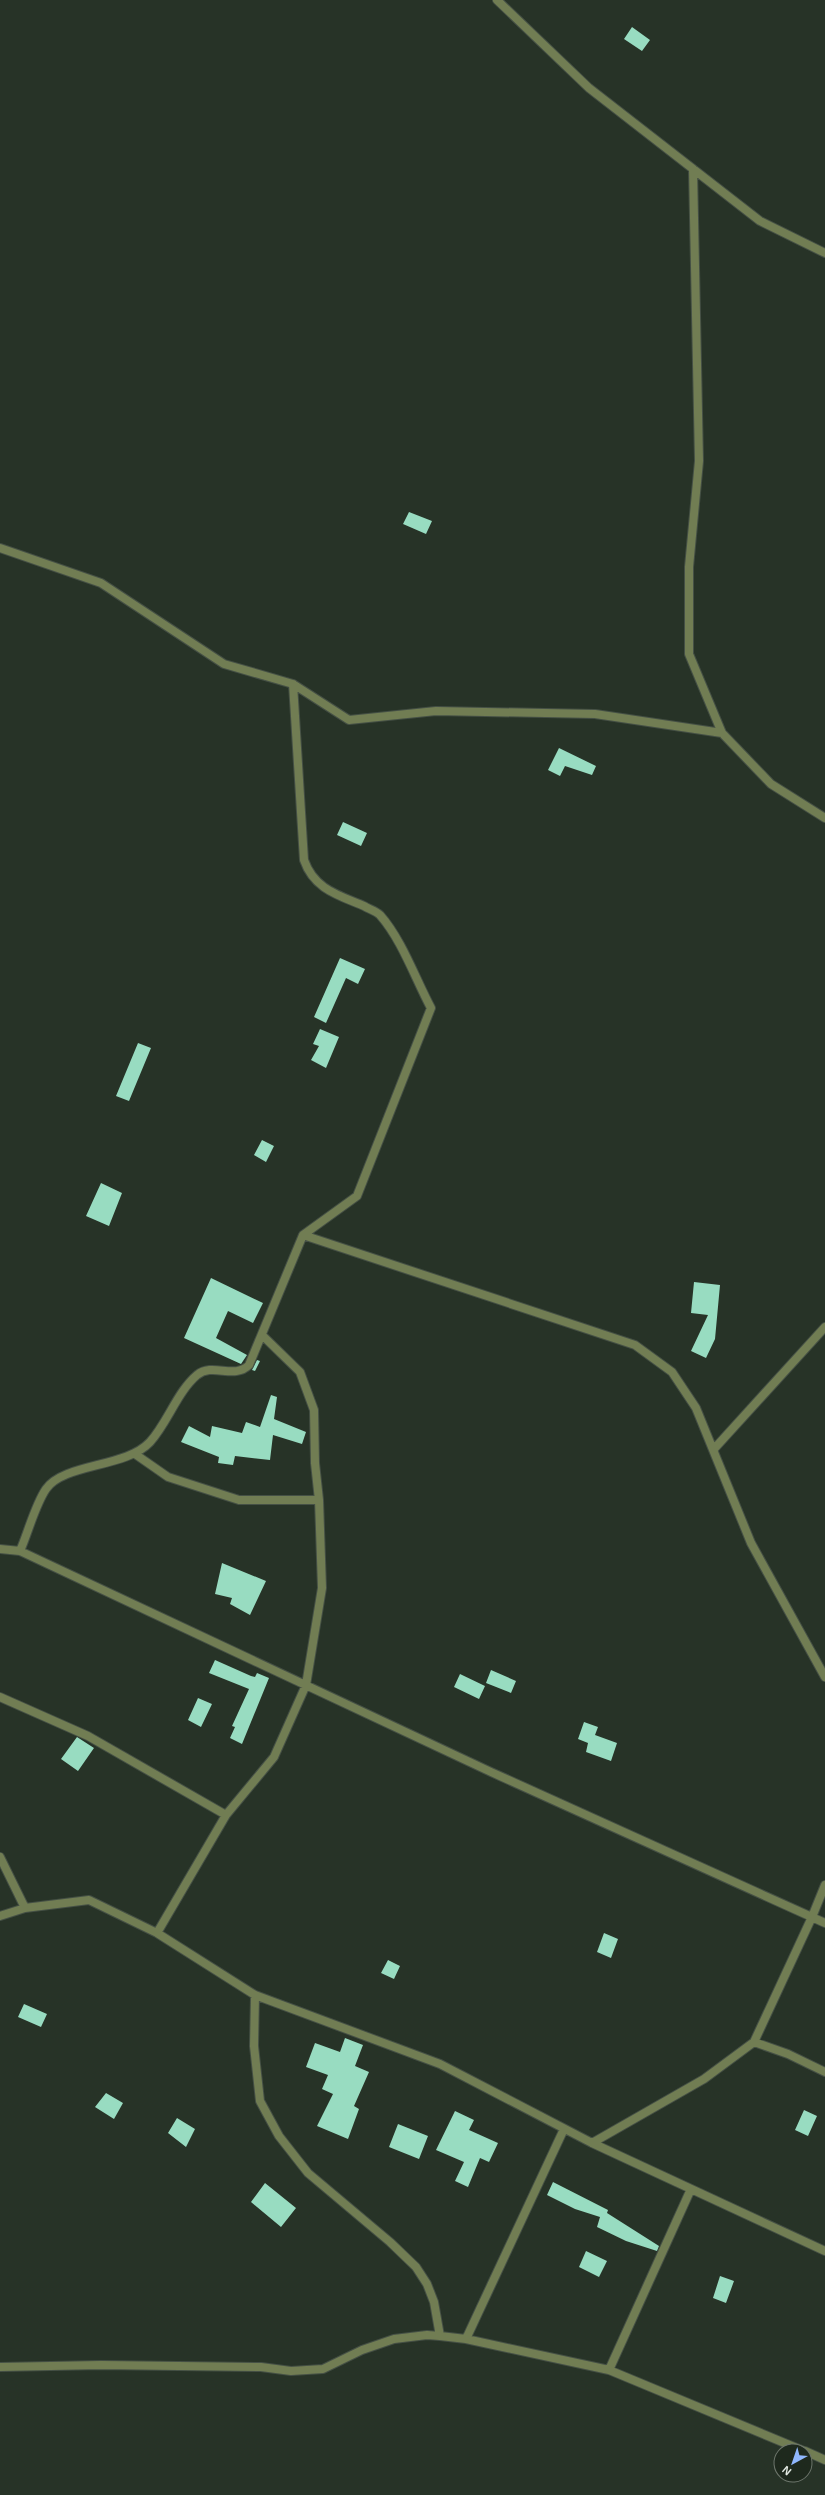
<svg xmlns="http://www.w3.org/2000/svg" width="825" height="2495" font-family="Helvetica,sans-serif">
<rect width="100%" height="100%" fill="#273327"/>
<path fill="#98dcc1" d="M632 27 650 40 642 51 624 39Z
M409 512 432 521 426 534 403 524Z
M559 748 596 766 592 775 565 766 560 776 548 770Z
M343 822 367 833 361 846 337 835Z
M340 958 365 969 358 984 346 978 326 1023 314 1017Z
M320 1029 339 1037 326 1068 311 1060 319 1046 313 1044Z
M138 1043 151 1048 129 1101 116 1096Z
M262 1140 274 1146 266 1162 254 1155Z
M101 1183 122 1193 109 1226 86 1216Z
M211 1278 263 1303 253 1323 228 1311 216 1338 247 1355 241 1364 184 1338Z
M694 1282 720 1285 715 1339 706 1358 691 1351 708 1315 691 1313Z
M257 1360 260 1361 255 1371 252 1370Z
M271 1395 277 1397 274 1419 306 1432 302 1444 273 1435 270 1460 235 1456 233 1465 218 1463 219 1457 181 1442 189 1426 210 1437 212 1426 242 1433 246 1422 260 1427Z
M222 1563 266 1581 250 1615 230 1604 232 1598 215 1594Z
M215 1660 251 1676 255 1677 257 1673 269 1678 242 1744 230 1738 235 1727 232 1726 249 1689 209 1673Z
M491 1670 516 1681 511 1693 486 1683Z
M460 1674 485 1686 479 1699 454 1687Z
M198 1698 212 1704 201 1727 188 1720Z
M584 1722 598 1727 595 1735 617 1743 611 1761 586 1752 588 1743 578 1739Z
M77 1737 94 1748 78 1771 61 1759Z
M604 1933 618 1939 611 1958 597 1952Z
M388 1960 400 1966 394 1979 381 1973Z
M24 2004 47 2014 41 2027 18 2017Z
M345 2038 363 2045 355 2066 369 2072 354 2106 359 2109 348 2139 317 2126 333 2094 322 2089 328 2075 306 2067 315 2043 340 2052Z
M106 2093 123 2103 114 2119 95 2107Z
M804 2110 817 2116 808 2136 795 2130Z
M455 2111 474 2120 469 2130 498 2143 489 2162 480 2158 468 2187 455 2181 464 2162 436 2150Z
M177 2118 195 2129 186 2147 168 2133Z
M398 2124 428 2136 419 2159 389 2147Z
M553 2182 608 2210 607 2213 659 2246 657 2251 626 2241 597 2227 600 2217 575 2209 547 2195Z
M265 2183 296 2208 281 2227 251 2202Z
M586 2251 607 2261 599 2277 579 2267Z
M720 2276 734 2281 726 2303 713 2298Z"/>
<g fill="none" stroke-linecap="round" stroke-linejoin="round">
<g stroke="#455045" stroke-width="10">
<path id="minor" d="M497 0 589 88 760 221 825 253
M693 169 699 461 689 567V654L722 733 771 784 825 818
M0 548 101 583 224 664 293 684 349 720 436 711 595 714 722 733
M303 1235 635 1345 672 1372 696 1408 751 1543 825 1677
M714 1449 825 1327
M135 1454 168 1477 239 1500H319
M0 1549 20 1551 491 1772 825 1923
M20 1551C28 1533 35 1505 46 1489 64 1463 126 1468 150 1442 168 1422 177 1392 197 1375 213 1362 234 1380 249 1365L303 1235 357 1196 431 1008C415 978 402 940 380 915 376 911 369 909 364 906 338 895 314 889 304 860L293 684
M0 1697 88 1736 226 1815
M0 1857 25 1908 89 1900 157 1933 255 1995 440 2064 592 2143 825 2251
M0 1916 25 1908
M157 1933 226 1815 274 1757 306 1685 322 1588 319 1500 315 1463 314 1410 300 1372 262 1335
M255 1995 254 2046 260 2101 279 2136 308 2173 390 2242 416 2267 427 2284 434 2302 440 2336
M754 2042 788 2054 825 2072
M592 2143 704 2079 754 2042 812 1917 825 1885
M466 2339 564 2129
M0 2367 101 2365 261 2367 291 2371 323 2369 362 2350 394 2339 427 2335 440 2336 466 2339 609 2370 804 2451
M609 2370 691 2189
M805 2451 825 2460"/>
</g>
<use href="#minor" stroke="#717d53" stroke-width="8"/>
</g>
<g transform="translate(793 2463) rotate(220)"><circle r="19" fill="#1e291d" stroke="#6d766c"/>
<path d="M0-3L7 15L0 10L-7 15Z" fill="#90b8fd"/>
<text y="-6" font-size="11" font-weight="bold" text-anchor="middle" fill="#e3eae3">N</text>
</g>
</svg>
